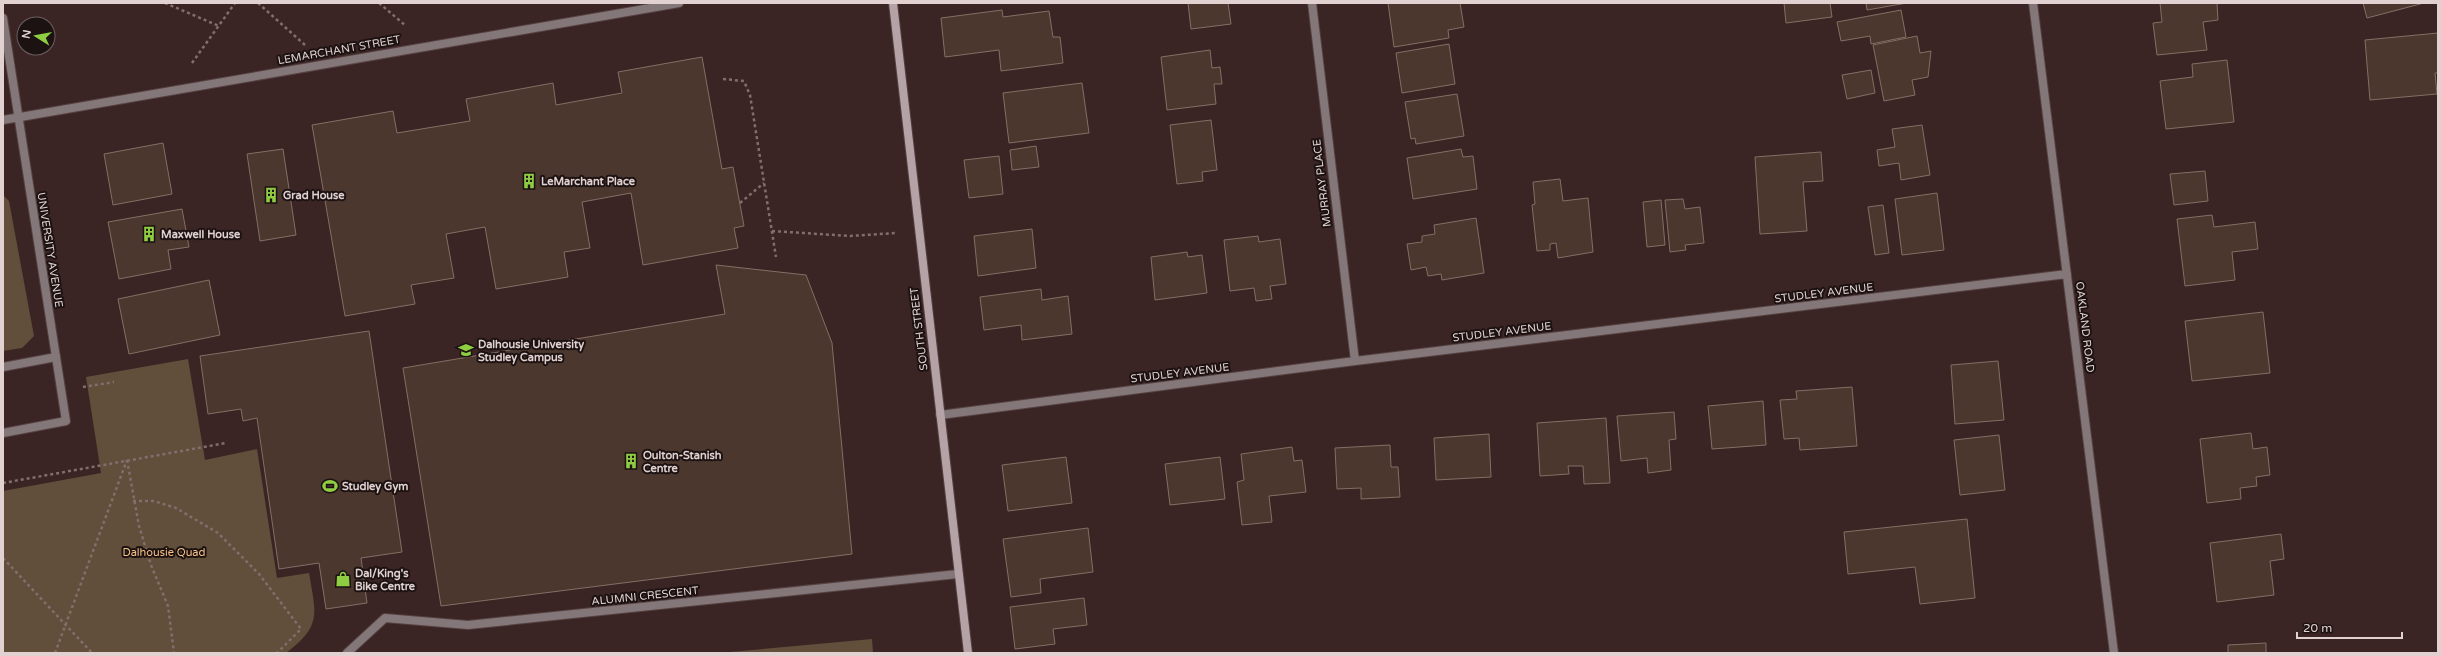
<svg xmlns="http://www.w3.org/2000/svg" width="2441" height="656" font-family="'Varela Round',sans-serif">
<rect width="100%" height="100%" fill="#3b2524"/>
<path fill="#614e3b" d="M3 195 9 201 34 336 22 348 3 351Z
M188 359 205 460 257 449 277 578 309 573C316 614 322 626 286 653H3V491L101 473 86 377Z
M872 639 873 653H719Z"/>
<path fill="#4b372e" stroke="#856e64" d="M1188 3H1228L1231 24 1191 29Z
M1388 3H1460L1464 27 1448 30 1449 38 1394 47Z
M1784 3H1830L1832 17 1786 23Z
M1866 3H1907L1867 10Z
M2160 3H2217L2218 20 2203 22 2207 50 2157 55 2153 23 2162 22Z
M2363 3H2424L2367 18Z
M1002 10 1003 17 1049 11 1053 37H1060L1063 63 1001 71 999 50 945 57 941 18Z
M1901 10 1906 37 1871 44 1870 36 1841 41 1837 22Z
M2438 33V73H2435L2437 94 2370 100 2365 40Z
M1917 36 1920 53 1931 51 1928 77 1912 80 1915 95 1884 101 1873 45Z
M1449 44 1455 84 1402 93 1396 53Z
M1210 50 1212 68 1220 67 1222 84H1214L1216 104 1167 110 1161 57Z
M702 57 722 169 733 167 744 226 734 228 738 248 643 265 631 193 582 202 590 248 564 252 568 277 496 289 485 227 446 234 454 278 411 285 415 304 345 316 312 125 393 111 397 133 470 121 466 99 553 83 556 105 622 93 618 72Z
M2227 60 2234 122 2166 129 2160 81 2193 77 2192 64Z
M1871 70 1875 93 1847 99 1842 75Z
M1082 83 1089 133 1009 143 1003 93Z
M1457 94 1464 136 1416 144 1415 138 1411 139 1405 102Z
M1211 120 1217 170 1202 172 1203 181 1177 184 1170 125Z
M1922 125 1930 175 1901 180 1899 163 1879 166 1877 150 1895 147 1892 129Z
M163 143 172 194 113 205 104 154Z
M1036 146 1039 167 1012 170 1010 150Z
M283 149 296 235 260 241 247 154Z
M1461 149 1463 157 1473 156 1477 189 1413 199 1407 158Z
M1821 152 1823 181 1803 182 1807 231 1760 234 1755 157Z
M999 156 1003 194 969 198 964 160Z
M2205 171 2208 201 2174 205 2170 174Z
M1560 179 1563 201 1588 198 1593 252 1558 258 1556 243 1550 244V250L1537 251 1532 205 1535 204 1533 182Z
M1937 193 1944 250 1902 255 1895 199Z
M1683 199 1685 209 1700 207 1704 243 1685 245 1686 250 1670 252 1665 200Z
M1661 200 1665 245 1647 247 1643 202Z
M1883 205 1889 253 1875 255 1868 207Z
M182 209 189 247 168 250 171 269 119 279 108 222Z
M2212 215 2214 227 2255 222 2258 249 2232 252 2235 280 2185 286 2177 219Z
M1476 218 1484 273 1442 280 1441 274 1428 276 1426 267 1411 270 1407 244 1422 242V236L1435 234 1434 225Z
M1032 229 1036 268 978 276 974 236Z
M1258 236 1259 242 1280 239 1286 284 1270 286 1272 299 1256 301 1254 288 1230 291 1224 240Z
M1187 252 1188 257 1202 255 1207 293 1155 300 1151 257Z
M716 265 806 275 832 343 852 554 441 606 403 368 725 314Z
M209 280 220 335 129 354 118 299Z
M1041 289 1042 300 1068 296 1072 334 1022 340 1021 325 984 330 980 297Z
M2263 312 2270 373 2192 381 2185 321Z
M369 331 402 552 361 558 367 603 326 609 319 563 279 569 257 418 243 421 241 409 208 414 200 356Z
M1998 361 2004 420 1955 424 1951 365Z
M1852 387 1857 446 1800 450 1799 438 1784 439 1780 400 1797 399 1796 391Z
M1763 401 1766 445 1712 449 1708 406Z
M1674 412 1676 439 1669 440 1671 470 1648 473 1647 458 1621 461 1617 416Z
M1606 418 1610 483 1584 484 1583 466H1568L1569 474 1540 476 1537 423Z
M2251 433 2253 449 2267 447 2270 475 2256 477 2257 486 2240 488 2241 499 2207 503 2200 439Z
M1489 434 1491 477 1436 480 1434 438Z
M1999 435 2005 490 1960 495 1954 440Z
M1390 445 1391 467H1398L1400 497 1361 499V488L1337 489 1335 448Z
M1292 447 1294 461 1302 460 1306 492 1269 496 1272 522 1242 525 1237 482 1244 480 1241 454Z
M1066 457 1072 503 1008 511 1002 465Z
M1220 457 1225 499 1170 505 1165 464Z
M1967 519 1975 598 1920 604 1915 567 1848 574 1844 532Z
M1088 528 1093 572 1040 579 1041 593 1011 597 1003 539Z
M2281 534 2284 559 2270 561 2274 595 2217 602 2210 543Z
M1084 598 1087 625 1053 629 1055 644 1015 649 1010 607Z
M2266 643V653H2228V645Z"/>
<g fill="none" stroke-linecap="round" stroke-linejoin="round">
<g stroke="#564140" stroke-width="10">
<path id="lane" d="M3 367 56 357
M347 653 385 618 468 625 958 574"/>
</g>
<g stroke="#564140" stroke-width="10">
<path id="street" d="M1312 3 1355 361
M2033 3 2114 653
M3 18 66 421 3 433
M3 120 679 3
M940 415 1355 361 2067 274"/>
</g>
<g stroke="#564140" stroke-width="10">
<path id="secondary" d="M893 3 968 653"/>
</g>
<path stroke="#816e6d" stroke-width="2.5" stroke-dasharray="3 3" stroke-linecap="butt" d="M165 3 219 26
M258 3 305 45
M379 3 406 26
M192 63 235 3
M723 79 744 81 750 95 776 257
M740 203 764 183
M772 231 850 236 896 233
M83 387 114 382
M127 460 139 526 151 565 168 606 174 653
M3 483 226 443
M133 501H154L176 508 218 533 259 574 301 629 277 653
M3 558 92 653
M55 653 127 460"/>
<use href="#lane" stroke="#83777a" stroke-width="8"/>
<use href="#street" stroke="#83777a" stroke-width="8"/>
<use href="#secondary" stroke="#b4a2a6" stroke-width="8"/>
</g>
<defs>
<g id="building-bare" transform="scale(1.2)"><path d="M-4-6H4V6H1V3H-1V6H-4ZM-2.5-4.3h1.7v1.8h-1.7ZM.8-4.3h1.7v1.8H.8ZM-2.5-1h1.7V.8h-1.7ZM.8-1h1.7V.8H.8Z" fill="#8fcd42" stroke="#1b1211" stroke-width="2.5" paint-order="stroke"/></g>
<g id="university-bare" transform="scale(1.2)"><path d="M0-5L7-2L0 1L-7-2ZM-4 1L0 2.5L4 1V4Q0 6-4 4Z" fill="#8fcd42" stroke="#1b1211" stroke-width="2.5" paint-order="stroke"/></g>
<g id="stadium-bare" transform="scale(1.2)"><path d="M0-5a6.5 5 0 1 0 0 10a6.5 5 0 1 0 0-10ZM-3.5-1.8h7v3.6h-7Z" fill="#8fcd42" stroke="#1b1211" stroke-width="2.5" paint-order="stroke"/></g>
<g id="shop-bare" transform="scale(1.2)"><path d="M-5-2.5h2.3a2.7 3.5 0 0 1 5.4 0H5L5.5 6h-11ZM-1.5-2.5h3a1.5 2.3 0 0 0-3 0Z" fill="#8fcd42" stroke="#1b1211" stroke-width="2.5" paint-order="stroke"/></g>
</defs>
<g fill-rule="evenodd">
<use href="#building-bare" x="529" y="181"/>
<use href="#building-bare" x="271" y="195"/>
<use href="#building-bare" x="149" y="234"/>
<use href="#university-bare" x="466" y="350"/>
<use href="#building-bare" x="631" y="461"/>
<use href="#stadium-bare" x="330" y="486"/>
<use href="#shop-bare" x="343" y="579"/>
</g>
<g text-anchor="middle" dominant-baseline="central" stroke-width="4" stroke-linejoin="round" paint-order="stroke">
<g font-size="11" fill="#e1d2d1" stroke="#1b1211">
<text transform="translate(339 50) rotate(-10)">LEMARCHANT STREET</text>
<text transform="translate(1322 183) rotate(-97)">MURRAY PLACE</text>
<text transform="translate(50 250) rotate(81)">UNIVERSITY AVENUE</text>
<text transform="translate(1824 293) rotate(-7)">STUDLEY AVENUE</text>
<text transform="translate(2085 327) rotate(83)">OAKLAND ROAD</text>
<text transform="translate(919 329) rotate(-97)">SOUTH STREET</text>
<text transform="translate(1502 332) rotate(-7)">STUDLEY AVENUE</text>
<text transform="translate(1180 373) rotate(-7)">STUDLEY AVENUE</text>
<text transform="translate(645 596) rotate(-6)">ALUMNI CRESCENT</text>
</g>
<g font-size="11" font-weight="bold" fill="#e1d2d1" stroke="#1b1211" text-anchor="start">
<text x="541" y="181">LeMarchant Place</text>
<text x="283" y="195">Grad House</text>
<text x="161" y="234">Maxwell House</text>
<text x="478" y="344">Dalhousie University<tspan x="478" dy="13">Studley Campus</tspan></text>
<text x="643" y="455">Oulton-Stanish<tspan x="643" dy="13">Centre</tspan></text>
<text x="342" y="486">Studley Gym</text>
<text x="355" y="573">Dal/King's<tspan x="355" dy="13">Bike Centre</tspan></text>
</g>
<g font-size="11" fill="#f6c088" stroke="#1b1211">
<text x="164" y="552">Dalhousie Quad</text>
</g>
</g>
<rect width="2441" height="656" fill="none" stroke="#e1d2d1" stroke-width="8"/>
<g transform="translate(36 36) rotate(281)"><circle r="19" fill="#1b1211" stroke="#6a5f5e"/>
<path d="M0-3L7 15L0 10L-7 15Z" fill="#8fcd42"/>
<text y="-6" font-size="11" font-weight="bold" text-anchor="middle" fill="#e1d2d1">N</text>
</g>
<path d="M2297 632v6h105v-6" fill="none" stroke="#e1d2d1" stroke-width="2"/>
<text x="2303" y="632" font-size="12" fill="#e1d2d1" stroke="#1b1211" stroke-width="3" paint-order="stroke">20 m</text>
</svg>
